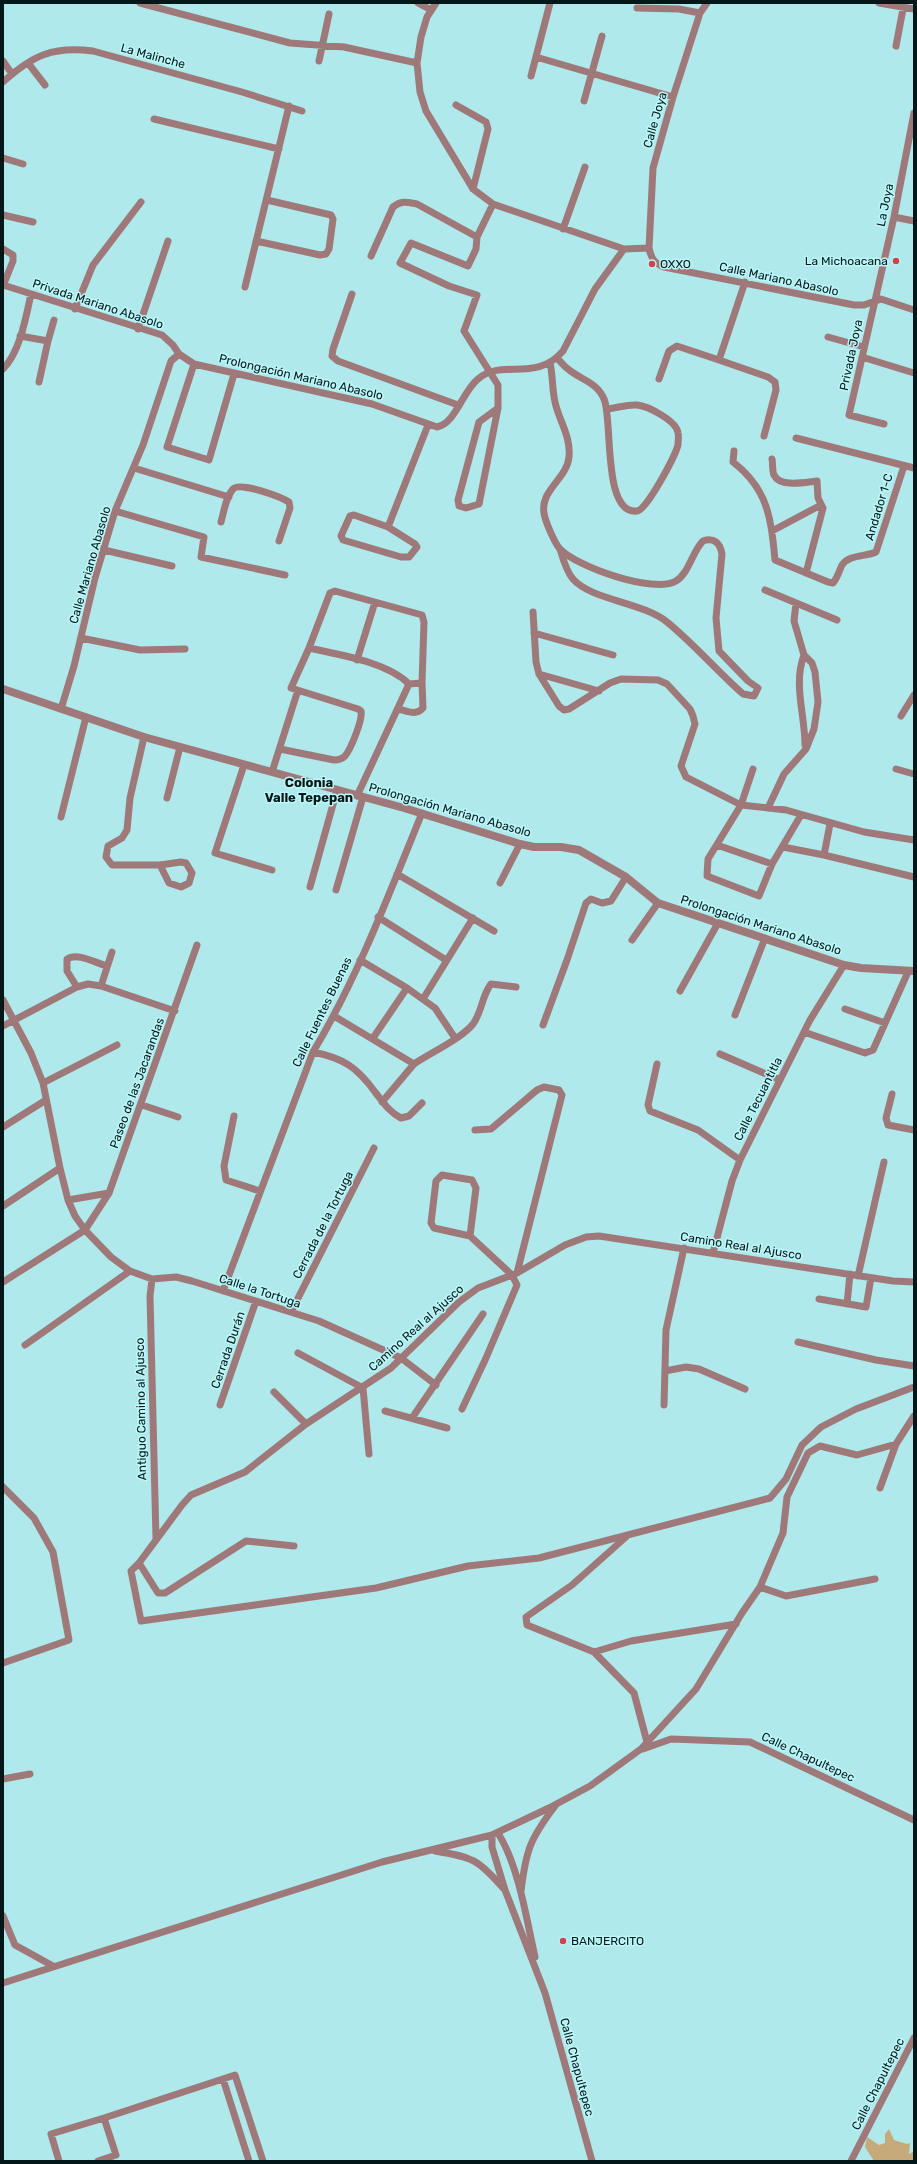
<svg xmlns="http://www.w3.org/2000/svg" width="917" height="2164" font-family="Rubik,sans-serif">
<rect width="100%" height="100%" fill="#afe9ec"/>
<path fill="#c7aa79" d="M889 2129 894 2140 907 2144 910 2143 909 2154 914 2151V2161H874L865 2147 867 2137 879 2145 885 2143V2134Z"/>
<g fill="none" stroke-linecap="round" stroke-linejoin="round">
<path stroke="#9f7979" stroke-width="7" d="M140 3 290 43 344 47 417 63
M418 3 431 10
M436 3 427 17 421 37 417 63 420 92 426 111 473 189 493 204 624 249
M707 3 700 13 673 97 653 168 649 248C651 258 654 263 664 267L854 305H864L881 299 914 310
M879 3 914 9
M637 8 679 9 700 13
M896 46 903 9
M536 57 673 97
M3 61 12 74
M319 61 329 14
M28 63 45 85
M531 76 550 3
M3 82C33 55 53 46 93 51L242 92 302 111
M584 101 602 36
M456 105 486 122 488 129 473 189
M154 119 279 149
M3 158 23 164
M493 204 477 237 476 249 468 266 411 243 400 263 449 286 477 295 464 331 498 385V408L479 504 466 508 459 506 458 500 479 422 498 408
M3 215 33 222
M894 217 914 221
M563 229 585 167
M256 241 320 255 326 254 329 249 333 219 331 215 267 200
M3 249 13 255V261L3 286
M371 256 393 207C401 200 407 202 417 204L477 237
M3 285 162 335 173 345 179 354
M245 287 289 106
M352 294 333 349 332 356 338 361 458 405
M75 309 93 265 141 202
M138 329 168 241
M20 336 48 341 39 382
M828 337 864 347
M48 341 54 320
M862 357 914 373
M557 358C561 362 564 366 568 369 581 380 597 382 604 399 613 419 602 515 637 511 647 510 675 456 678 445 678 442 679 436 678 433 677 421 648 406 637 405 628 404 617 408 607 409
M719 360 768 377 775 382 776 390 764 436
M550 363C553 376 552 389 555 402 559 421 571 436 569 457 567 479 540 490 544 513 545 521 555 544 560 549 577 567 654 594 676 581 689 573 692 552 703 541 714 537 720 543 722 554L716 618 719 651 748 681 758 688 754 696 743 694C717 671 694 644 667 622 642 602 591 600 573 579 566 571 563 559 560 549
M194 364 167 447 209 460 234 374
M3 369C20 352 26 317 31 294
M659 379 669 351 677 346 719 360 745 282
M884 424 849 415 894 217 914 113
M796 438 914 468
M734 451 733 462C768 489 771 518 775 560L828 582 833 583C838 577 839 571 842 565 850 554 865 557 876 552L904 466
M772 459C773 463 772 471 774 475 780 488 806 482 817 481L818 498 823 508 806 573
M134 468 229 497
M115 511 204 537 201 557 285 575
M221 522C224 511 226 497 233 489 239 481 281 497 289 502L290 508 279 541
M388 527 415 544 417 547 409 557H401L343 540 341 536 350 516 354 515 388 527 428 425
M772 531 821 505
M104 550 172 566
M765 590 837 620
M533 612 536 662 539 674 559 706 564 710 569 709 610 683 621 679 658 680 667 684 690 709 693 716 695 724 681 766 686 777 741 805 786 810 864 832 914 840
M534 633 613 655
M81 638 140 650 185 649
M804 655C793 684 805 715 805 745
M357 660 375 602
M539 674 599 691
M61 709 74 666 95 578 115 511 143 445 171 361 179 354 194 364 372 404 437 427C456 423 462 392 478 379 502 358 536 383 563 351L595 289 624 249 649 248
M398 709C407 711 416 716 423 708L422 683
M901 716 914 695
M144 737 130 798 127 830 122 838 108 846 106 857 112 865H160L181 862 186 863 192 873 189 883 181 887 169 883 160 865
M280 749 334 760C338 760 342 759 345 756 351 749 363 719 361 711L358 709 291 688 309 648 330 593 335 591 422 615 424 622 422 683 409 684C387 662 340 655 309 648
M244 765 215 853 272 870
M753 769 741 805 708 859 707 876 759 896 772 864 801 815
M896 769 914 774
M272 772 298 690
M357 796 409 684
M167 798 180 747
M768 808 784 774 806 749 814 729 818 702 815 672 812 663 804 655 794 621 796 603
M61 817 86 717
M830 824 824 855 914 877
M717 845 772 864
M783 847 824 855
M397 874 494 931
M500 883 520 844
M310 887 337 790
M336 890 363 797
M378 917 446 960
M632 940 658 903
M360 960 407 988 435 1008 455 1038
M101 986 112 952
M77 987 67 971V959C77 952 96 963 107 966
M680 991 718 923
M423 999 473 918
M3 1000 31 1053 43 1083 60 1168 68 1200 75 1216 85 1230 111 1257 130 1271 152 1279 176 1277 192 1281 319 1321 401 1358 436 1385
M845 1009 885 1023
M735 1015 765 938
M334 1016 414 1064C430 1053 461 1039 473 1024 482 1012 482 995 491 984L516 987
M543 1025 567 960 586 903 591 899 602 903 611 901 626 877
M3 1026 77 987 88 984 101 986 175 1011
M804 1032 865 1053 873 1050 908 972
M373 1038 407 988
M313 1052C343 1058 357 1067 375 1092 383 1102 389 1112 401 1118L409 1116 422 1103
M720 1054 780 1080
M657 1064 648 1105 650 1111 698 1130 740 1160
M43 1083 117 1045
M892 1094 886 1118 888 1125 914 1130
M382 1102 414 1064
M142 1105 178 1117
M234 1116 224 1166 226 1180 260 1191
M3 1127 46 1100
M475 1130 491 1129 537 1090 544 1087 559 1090 562 1095 517 1273
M442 1175 472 1180 476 1188 470 1236 434 1228 431 1223 436 1181Z
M68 1200 109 1193
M3 1206 60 1168
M713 1253 732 1181 740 1160 810 1020 844 965
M858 1276 884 1162
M152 1279 150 1296 156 1539
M3 1282 85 1230 109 1193 197 945
M914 1282 893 1281 599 1236 586 1237 565 1245 517 1273 478 1288 459 1302 391 1368 306 1424 245 1472 191 1495 182 1505 139 1563 131 1571 141 1621 376 1588 468 1566 539 1558 770 1498 786 1479 802 1445 821 1427 856 1409 914 1387
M223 1291 313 1052C358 977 389 894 422 813
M819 1299 866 1307 871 1278
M847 1304 850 1274
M291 1312 374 1148
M798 1342 876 1360 914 1366
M25 1345 130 1271
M298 1353 363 1388 369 1454
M665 1371 686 1367 699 1369 745 1389
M274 1392 306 1424
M220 1405 256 1301
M664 1405 666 1330 684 1248
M462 1409 486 1358 517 1285 512 1275 470 1236
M385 1411 447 1428
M412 1418 483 1314
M3 1487 34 1518 53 1552 69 1640 3 1663
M880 1488 896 1444
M627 1536 572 1585 526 1617 527 1625 594 1652 634 1693 647 1742
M139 1563 158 1593H165L246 1541 294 1546
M760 1587 786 1596 875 1579
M594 1652 631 1641 736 1624
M643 1749 671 1739 750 1742 914 1820
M3 1779 30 1774
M498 1833C519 1867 526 1917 535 1957
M492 1835V1847L505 1890 545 1993 592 2161
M435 1851C472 1857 478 1859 503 1888
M521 1891C526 1850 530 1839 555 1806
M3 1916 15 1945 53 1966
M3 1983 382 1862 492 1835 549 1808 590 1786 641 1749 696 1689 742 1613 760 1587 783 1533 787 1497 808 1453 820 1446 857 1455 896 1444 914 1416
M223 2079 249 2161
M59 2161 51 2134 104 2118
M98 2161 116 2155 104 2118 235 2075 263 2161
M851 2161 914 2038"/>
<path stroke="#9f7979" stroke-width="8" d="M3 689 144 737 404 808 520 844 534 847H561L579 850 626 877 658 903 844 965 861 968 914 971"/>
</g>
<g fill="#d2424d" stroke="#bcf7fa" stroke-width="1.5">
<circle cx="896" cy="261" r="4"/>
<circle cx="652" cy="264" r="4"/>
<circle cx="563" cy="1941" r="4"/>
</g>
<g text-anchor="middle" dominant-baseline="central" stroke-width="3" stroke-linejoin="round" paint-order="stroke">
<g font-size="12" fill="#011718" stroke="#bcf7fa">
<text transform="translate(153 56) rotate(15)">La Malinche</text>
<text transform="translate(655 120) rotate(-74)">Calle Joya</text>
<text transform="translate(885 205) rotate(-78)">La Joya</text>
<text transform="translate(779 279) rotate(12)">Calle Mariano Abasolo</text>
<text transform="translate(98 304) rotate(18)">Privada Mariano Abasolo</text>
<text transform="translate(851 355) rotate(-78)">Privada Joya</text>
<text transform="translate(301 377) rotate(13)">Prolongación Mariano Abasolo</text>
<text transform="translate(879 507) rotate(-73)">Andador 1-C</text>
<text transform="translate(90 565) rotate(-74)">Calle Mariano Abasolo</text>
<text transform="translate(450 810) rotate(16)">Prolongación Mariano Abasolo</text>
<text transform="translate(761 925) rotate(18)">Prolongación Mariano Abasolo</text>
<text transform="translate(322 1012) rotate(-64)">Calle Fuentes Buenas</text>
<text transform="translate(137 1083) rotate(-70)">Paseo de las Jacarandas</text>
<text transform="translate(758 1099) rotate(-63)">Calle Tecuantitla</text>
<text transform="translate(323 1225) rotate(-63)">Cerrada de la Tortuga</text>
<text transform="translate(741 1246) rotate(9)">Camino Real al Ajusco</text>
<text transform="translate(260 1291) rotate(18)">Calle la Tortuga</text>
<text transform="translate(416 1328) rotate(-42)">Camino Real al Ajusco</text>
<text transform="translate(228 1350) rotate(-71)">Cerrada Durán</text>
<text transform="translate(141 1409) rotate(-91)">Antiguo Camino al Ajusco</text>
<text transform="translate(808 1757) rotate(25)">Calle Chapultepec</text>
<text transform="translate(577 2067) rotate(75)">Calle Chapultepec</text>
<text transform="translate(878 2084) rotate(-63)">Calle Chapultepec</text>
</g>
<g font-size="12" fill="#011718" stroke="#bcf7fa" text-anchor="start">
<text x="888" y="261" text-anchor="end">La Michoacana</text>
<text x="660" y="264">OXXO</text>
<text x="571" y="1941">BANJERCITO</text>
</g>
<g font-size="13" font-weight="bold" fill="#011718" stroke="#bcf7fa">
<text x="309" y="782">Colonia<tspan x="309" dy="15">Valle Tepepan</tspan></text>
</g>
</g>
<rect width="917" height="2164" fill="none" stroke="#011718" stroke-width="8"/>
</svg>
